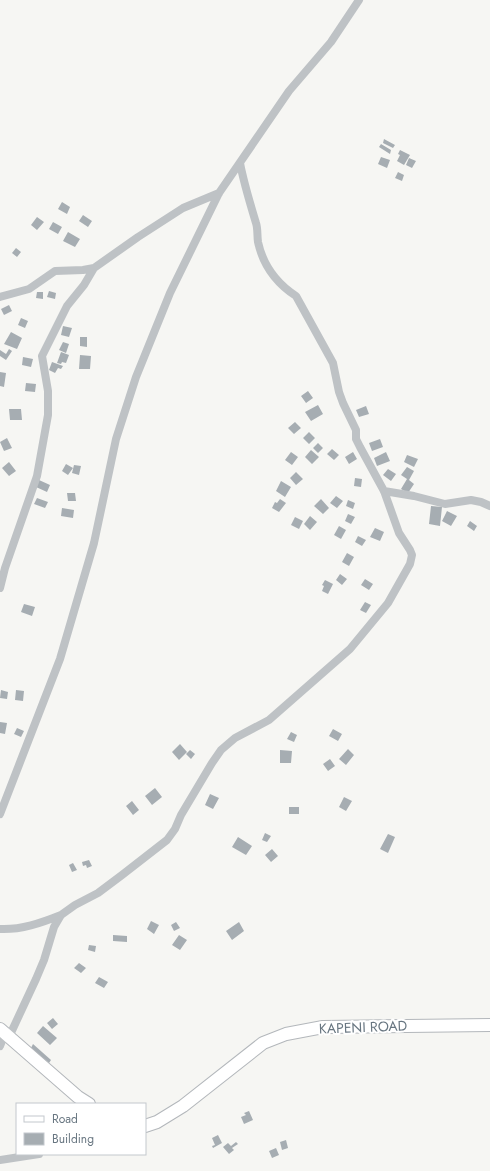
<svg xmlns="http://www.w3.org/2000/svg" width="490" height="1171" font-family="Jost,sans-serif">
<rect width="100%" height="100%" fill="#f6f6f3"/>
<path fill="#a6adb2" d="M384 139 395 145 393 148 383 143Z
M381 144 391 150 390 154 379 147Z
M400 150 410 155 404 165 397 161 400 155 398 154Z
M381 157 390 160 387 168 378 164Z
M409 158 416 161 412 168 406 165Z
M398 172 404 175 402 181 395 178Z
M62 202 70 207 67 214 58 209Z
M83 215 92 221 88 227 79 221Z
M37 217 44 222 37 230 31 225Z
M53 222 62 227 58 234 49 229Z
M68 232 80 239 75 247 63 241Z
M16 248 21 252 17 257 12 253Z
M49 291 56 293 55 299 47 297Z
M37 292H43V299L36 298Z
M9 305 12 311 4 315 1 309Z
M21 318 28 321 25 328 18 325Z
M63 326 72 328 69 337 61 335Z
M11 332 22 338 17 349 4 344Z
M80 337H87V347L80 346Z
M63 342 69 344 66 353 59 350Z
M9 349 12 351 6 360 0 356V350L6 354Z
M61 352 69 355 66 363 62 362 61 364 57 363Z
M80 355 91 356 90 369H79Z
M23 357 33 359 31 367 22 365Z
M52 362 63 366 61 369 58 368 55 373 49 370Z
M0 372 6 373 4 387 0 386Z
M26 383 36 384 35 392 25 391Z
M308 391 313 398 306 403 301 396Z
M318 405 323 414 311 421 305 412Z
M366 406 369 414 359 417 356 410Z
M9 409H21L22 420H10Z
M295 422 301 428 294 434 288 428Z
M309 432 315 438 309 444 303 438Z
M7 438 12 448 4 451 0 442Z
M380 439 383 447 372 451 369 443Z
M318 443 323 448 318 453 313 448Z
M332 449 339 455 334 460 327 454Z
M311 450 319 457 312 464 305 457Z
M291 452 298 457 292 465 285 460Z
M353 452 357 459 349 464 345 457Z
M386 452 390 461 377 466 374 458Z
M407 455 418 459 414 467 404 462Z
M9 462 16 471 9 476 2 468Z
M66 464 73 468 68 475 62 471Z
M74 465 81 466 79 475 72 473Z
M407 467 414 471 409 480 414 484 408 493 401 489 407 479 401 475Z
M388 469 396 474 391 481 383 475Z
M296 472 303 479 296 485 290 478Z
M355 478 362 479 361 487 354 486Z
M39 480 50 485 47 492 36 487Z
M281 481 291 487 285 497 276 491Z
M67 493H75L76 501H68Z
M336 496 343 501 337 508 330 503Z
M37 498 48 502 45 508 34 504Z
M280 499 286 503 279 512 272 508 275 502 277 503Z
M321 499 329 508 323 514 314 506Z
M348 500 355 503 353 509 346 506Z
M431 506 442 507 440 526 429 524Z
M62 508 74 510 73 518 61 516Z
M447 511 457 516 451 526 442 521Z
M348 514 355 517 351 524 345 521Z
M310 516 317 522 310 530 304 524Z
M295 517 303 521 299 529 291 525Z
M470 521 477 526 474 531 467 526Z
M339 526 346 530 341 539 334 535Z
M375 528 384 532 380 541 370 537Z
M358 536 366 540 362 546 355 542Z
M347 553 354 557 349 566 342 562Z
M340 574 347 579 342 585 336 580Z
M365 579 373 584 369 590 361 585Z
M325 580 333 584 328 594 322 591 324 586 322 585Z
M365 602 371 605 366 613 360 610Z
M24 604 35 607 32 616 21 612Z
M1 690 8 692 7 699 0 698Z
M16 690 24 691 23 701 15 700Z
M0 722 7 723 5 734 0 733Z
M17 728 24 731 21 737 14 734Z
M333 729 342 734 338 741 329 736Z
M291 732 297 735 294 742 287 739Z
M180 744 187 752 179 760 172 752Z
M348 749 354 755 346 765 339 759Z
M190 750 195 754 191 759 186 754Z
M280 750 292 751 291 763H280Z
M330 759 335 766 328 771 323 764Z
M155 788 162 797 152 805 145 796Z
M210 794 219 798 213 809 205 805Z
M344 797 352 801 346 811 339 807Z
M132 801 139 810 133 815 126 806Z
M289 807H299V814H289Z
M265 833 271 836 267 842 262 840Z
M388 834 395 837 388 853 380 849Z
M238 837 252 846 246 855 232 847Z
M272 849 278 856 271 862 265 855Z
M89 860 92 866 87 868 86 865 83 866 82 862Z
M73 863 77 870 72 872 69 865Z
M151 921 159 925 154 934 147 929Z
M176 922 180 928 174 931 171 925Z
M239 922 244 931 232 940 226 931Z
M113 935 127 936V942L113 941Z
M179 935 187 940 180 950 172 945Z
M89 945 96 946 95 952 88 950Z
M79 963 86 968 81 973 74 968Z
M99 977 108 982 104 988 95 983Z
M53 1018 58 1024 52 1029 47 1023Z
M43 1026 57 1038 50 1045 37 1033Z
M33 1044 51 1060 49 1063 31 1048Z
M249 1111 253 1120 244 1124 241 1117 246 1115 244 1113Z
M218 1135 222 1143 213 1148 212 1146 215 1145 212 1138Z
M286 1140 288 1148 282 1150 280 1142Z
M236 1142 238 1144 232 1148 234 1150 229 1154 223 1147 228 1143 231 1146Z
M276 1148 279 1155 272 1158 269 1151Z"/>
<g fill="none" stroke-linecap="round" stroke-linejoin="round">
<g stroke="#b3b7bb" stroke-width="14">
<path id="secondary" d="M0 1029 78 1097 89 1104
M145 1126 157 1122 183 1106 263 1043 286 1034 323 1027 490 1025"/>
</g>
<path stroke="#bec2c5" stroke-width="8" d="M0 297 29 289 55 271 83 270 94 268 138 237 183 208 219 193
M384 491 414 496 445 504 471 500 481 502 490 506
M0 588 5 568 37 476 48 415V391L42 356 67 306 84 285 94 268
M0 814 60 659 94 543 116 439 136 377 170 293 219 193 289 91 331 42 359 0
M0 929C21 930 41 923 61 915
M9 1037 36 979 44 960 54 927 61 915 75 905 98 893 122 875 167 840 175 829 181 815 212 763 221 750 235 738 269 720 350 649 388 603 410 564 412 555 410 550 399 533 384 491 360 447 356 439V430L343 403 339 392 333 363 296 296C276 283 263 265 258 242 257 236 258 229 256 223 250 203 244 184 240 163
M0 1046 5 1033
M0 1160 39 1154"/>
<use href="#secondary" stroke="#fff" stroke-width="12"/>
</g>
<g text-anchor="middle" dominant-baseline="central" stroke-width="4" stroke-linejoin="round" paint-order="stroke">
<g font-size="14" fill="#687681" stroke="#fff">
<text transform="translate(363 1027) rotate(-2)">KAPENI ROAD</text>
</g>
</g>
<rect x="16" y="1103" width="130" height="52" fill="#ffffff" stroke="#c3c8cd"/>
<rect x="24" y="1116" width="20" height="6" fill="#ffffff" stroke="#c3c8cd"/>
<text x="52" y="1123" font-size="12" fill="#687681">Road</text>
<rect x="24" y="1133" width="20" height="12" fill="#a6adb2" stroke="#c3c8cd"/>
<text x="52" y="1143" font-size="12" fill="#687681">Building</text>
</svg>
